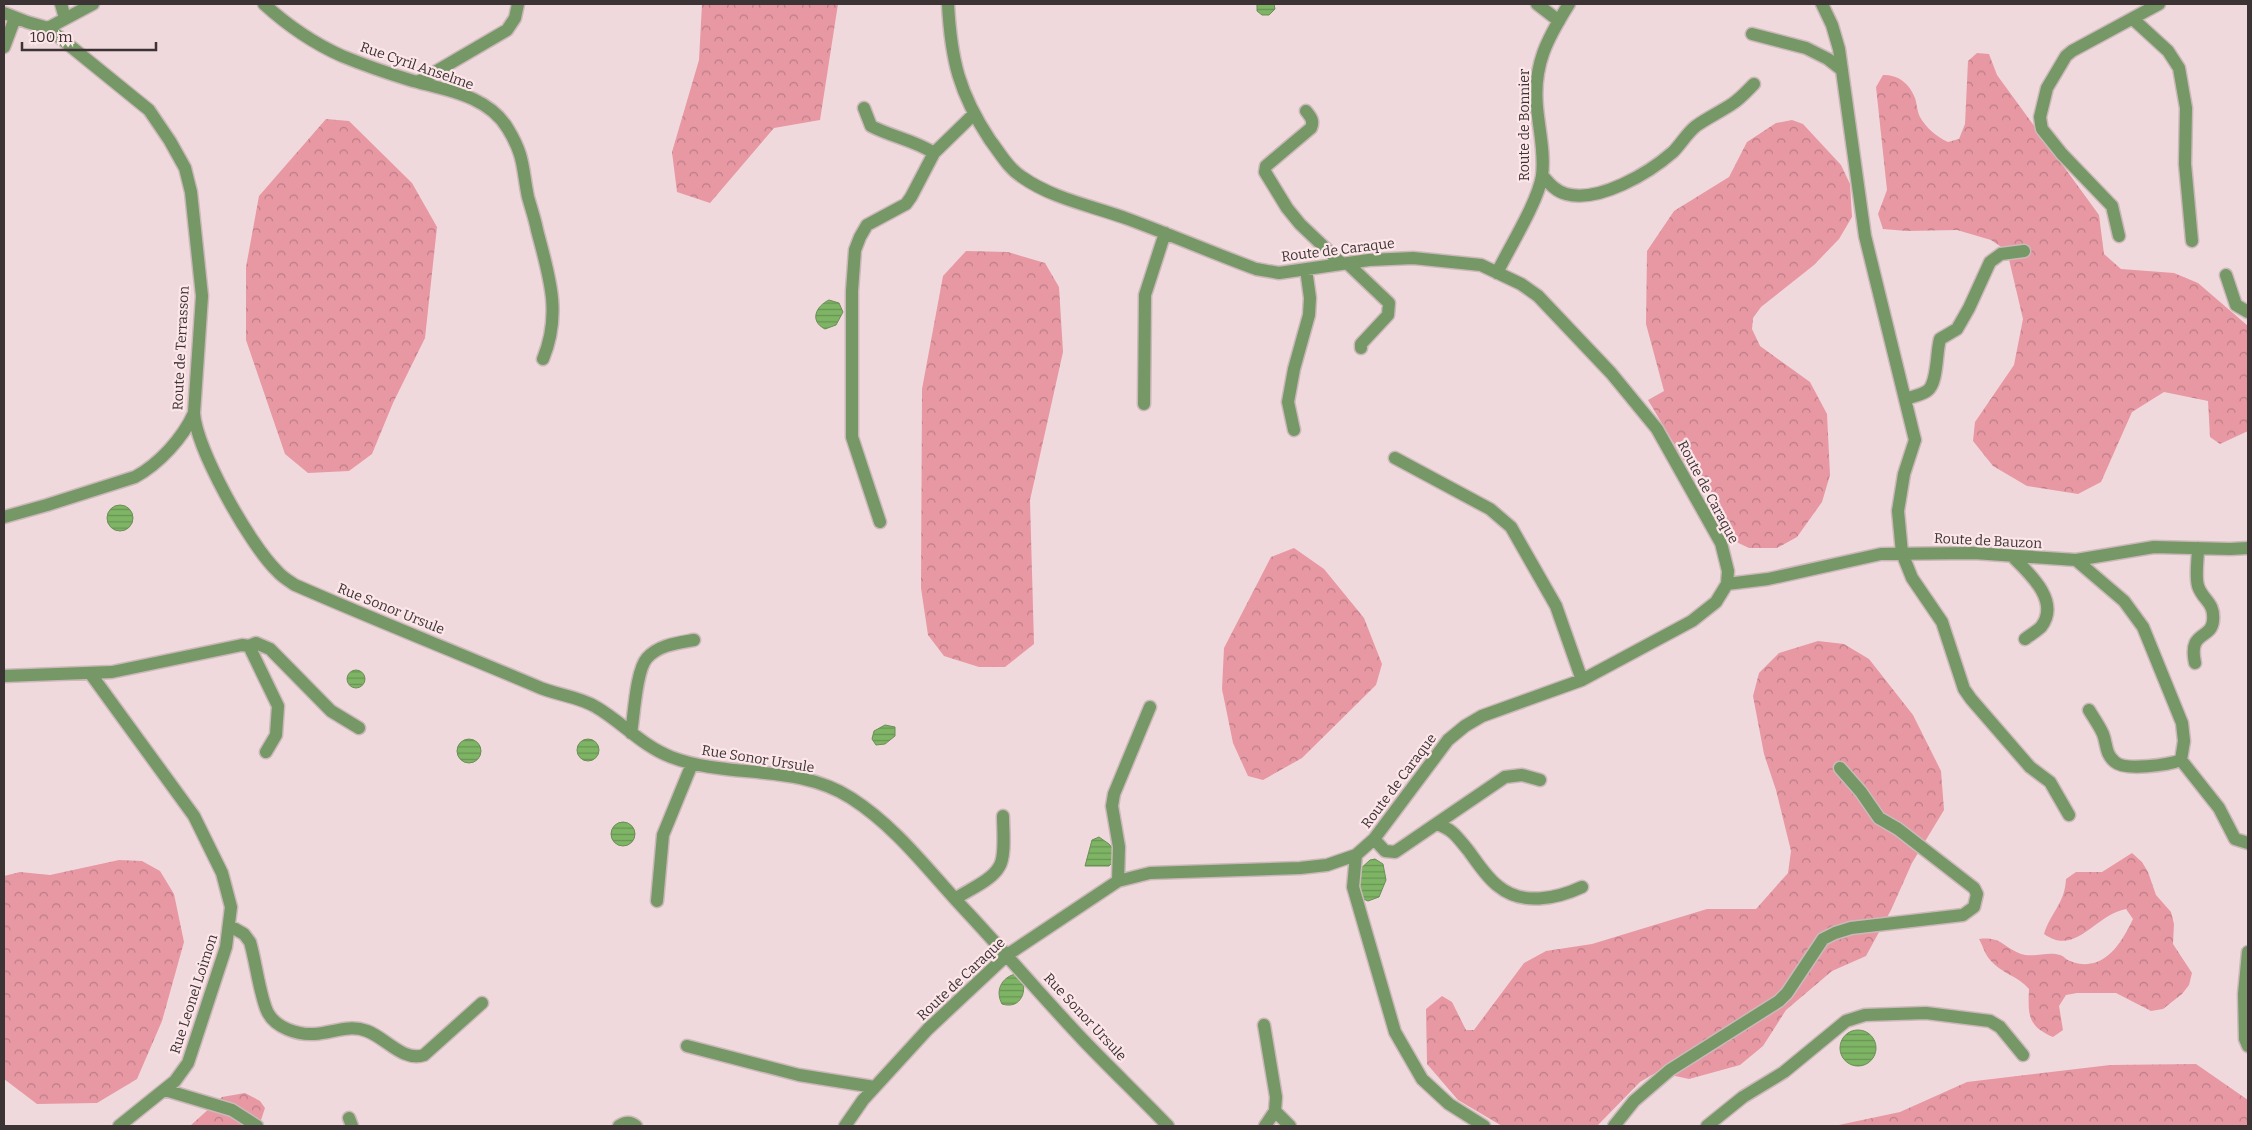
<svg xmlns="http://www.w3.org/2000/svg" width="2252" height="1130" font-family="Bitter,serif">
<defs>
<pattern id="forest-crowns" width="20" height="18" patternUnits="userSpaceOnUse" patternTransform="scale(1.25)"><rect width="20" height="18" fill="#e798a3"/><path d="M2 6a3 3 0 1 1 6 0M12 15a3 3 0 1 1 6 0" fill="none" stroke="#bc7d86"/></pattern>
<pattern id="water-rules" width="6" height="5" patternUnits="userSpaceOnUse" patternTransform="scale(1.25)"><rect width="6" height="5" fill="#7eb565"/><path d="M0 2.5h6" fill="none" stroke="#689454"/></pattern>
</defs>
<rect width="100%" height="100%" fill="#f0d9dc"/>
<path fill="url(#forest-crowns)" d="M702 4H838L820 120 774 128 710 203 677 192 672 152 699 60Z
M1977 53 1989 54 1997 75 2099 215 2104 254 2121 269 2174 273 2198 283 2248 326V431L2220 444 2210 437 2208 401 2164 392 2132 412 2101 482 2078 494 2027 486 1993 466 1973 441 1975 422 2014 365 2023 319 2007 251 1991 240 1957 230 1907 231 1883 229 1878 214 1887 190 1876 87 1883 75C1899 75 1909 83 1915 98 1917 104 1917 111 1920 117 1926 128 1937 137 1948 142L1959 139 1965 124 1968 61Z
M326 119 349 121 412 183 437 227 425 338 393 403 372 454 349 471 308 473 285 454 246 340V267L259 196Z
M1792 120 1803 124 1841 165 1850 184 1852 217 1839 239 1814 265 1761 307 1753 318 1752 329 1760 346 1810 382 1827 414 1830 475 1822 502 1797 537 1777 548H1749L1730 539 1713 497 1689 469 1648 400 1664 391 1646 324 1647 251 1674 211 1729 177 1747 142 1776 123Z
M966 251 1008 252 1045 263 1059 287 1063 352 1030 500 1034 644 1005 667H979L944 656 928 635 921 588 922 389 943 276Z
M1294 548 1324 569 1364 618 1382 664 1376 685 1302 758 1263 780 1248 776 1233 743 1222 689 1224 648 1271 557Z
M1818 641 1844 644 1869 659 1913 715 1941 771 1944 810 1912 863 1891 910 1866 956 1832 971 1786 1010 1763 1046 1740 1065 1689 1079 1657 1072 1640 1082 1597 1126H1502L1458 1100 1427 1064 1426 1009 1442 996 1452 1002 1466 1030H1474L1524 963 1546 951 1592 944 1707 909H1756L1788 873 1791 851 1776 790 1764 754 1753 696 1759 673 1779 653Z
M2132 853 2142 862 2148 872 2156 895 2171 912 2174 924 2173 944 2192 973 2189 985 2182 994 2163 1009 2151 1011 2116 993H2077L2066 995 2059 1006 2063 1030 2053 1037C2027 1026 2028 1014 2029 989 2018 976 2001 973 1991 961 1985 955 1983 946 1979 939 2001 936 2003 947 2021 954 2033 958 2048 951 2060 955 2064 956 2066 960 2070 961 2103 974 2121 944 2133 919L2126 909C2094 915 2076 957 2044 934 2051 912 2065 903 2066 879L2076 872H2102Z
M119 860 142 861 160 871 174 894 184 942 162 1021 137 1079 97 1103 37 1104 4 1079V876L20 872 50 875Z
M2196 1064 2248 1100V1126H1834L1900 1112 1967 1082 2110 1065Z
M245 1093 260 1101 265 1108 261 1120 247 1126H190L222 1097Z"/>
<path fill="url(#water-rules)" stroke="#6a8e56" d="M1257 4H1274L1275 9 1269 15H1262L1257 11Z
M829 300 839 303 843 312 836 325 825 329C809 321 816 306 829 300Z
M107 518a13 13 0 1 1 26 0a13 13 0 1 1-26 0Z
M347 679a9 9 0 1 1 18 0a9 9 0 1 1-18 0Z
M885 725 895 727V736L885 744 876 745 872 739 874 731Z
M577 750a11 11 0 1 1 22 0a11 11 0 1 1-22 0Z
M457 751a12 12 0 1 1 24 0a12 12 0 1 1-24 0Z
M611 834a12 12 0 1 1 24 0a12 12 0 1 1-24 0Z
M1099 837 1109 844 1115 851 1112 863 1109 866H1085L1092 840Z
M1375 859 1383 864 1386 880 1379 897 1368 901 1361 898 1357 888 1359 870 1370 860Z
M1015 974 1020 975C1029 990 1021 1010 1002 1004 995 991 1001 978 1015 974Z
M1840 1048a18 18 0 1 1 36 0a18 18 0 1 1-36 0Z"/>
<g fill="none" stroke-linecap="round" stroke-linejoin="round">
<g stroke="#ccb8ba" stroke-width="15">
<path id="minor" d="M61 4 65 18
M264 4C287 25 313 43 342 56 364 65 387 73 410 80 445 90 488 95 508 129 525 157 522 168 528 197 531 208 535 219 537 230 549 276 562 313 543 359
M1537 4 1559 21
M1822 4 1832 25 1839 49 1865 236 1915 440 1904 474 1898 511 1902 553 1912 578 1942 622 1964 689 1971 699 2030 767 2050 782 2069 815
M4 13 27 22 48 28 149 110 170 141 185 168 191 192 202 296 194 413C183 438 159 464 135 477L47 505 4 517
M2133 19 2168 51 2179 68 2186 108 2185 164 2192 241
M48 28 93 4
M1752 34 1806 48 1828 59 1842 70
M4 47 15 18
M418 82 507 30 515 18 518 4
M864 108 871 126C892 137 914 140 934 153L911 197 906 204 867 225 860 237 855 250 852 291V437L880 522
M1306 111C1311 117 1314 121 1311 128L1266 166 1265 172 1287 208 1300 224 1342 264
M934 153 974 114
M1542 175C1549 183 1555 191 1566 194 1599 203 1649 173 1673 152 1681 144 1687 133 1696 126 1707 118 1720 112 1732 104 1740 99 1747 91 1754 84
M2119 236 2112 206 2062 154 2042 129 2041 124 2040 117 2047 88 2066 56 2072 51 2159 4
M1347 263 1389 303 1388 315 1361 344V348
M1497 273C1509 248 1538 202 1542 176 1545 153 1539 130 1537 107 1533 65 1547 39 1569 4
M2226 275 2236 305 2248 312
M1905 399C1912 397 1921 395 1927 391 1938 384 1936 352 1940 339L1957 329 1969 308 1990 262 2001 254 2024 251
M1144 404 1145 295 1165 233
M194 413C196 449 250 545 277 571 282 577 289 581 295 585 375 620 456 652 536 686 555 695 578 696 596 707 622 722 642 746 671 757 728 779 797 763 851 798 898 828 930 873 968 913 1008 956 1046 1001 1086 1043 1113 1071 1141 1098 1168 1126
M1294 430 1288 402 1294 369 1309 315 1310 298 1306 269
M1395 458 1490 509 1511 527 1556 606 1582 680
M2012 556C2029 573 2061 601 2041 627 2037 631 2030 635 2025 639
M2076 560 2124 601 2143 627 2182 723 2184 741 2181 760
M1727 584 1768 579 1881 554 1974 553 2076 560 2154 547 2230 549 2248 548
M249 646 256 643 270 649 331 711 359 728
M2195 663C2188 630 2211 640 2213 621 2215 602 2203 601 2198 586 2195 575 2198 559 2198 548
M90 673 194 816 222 873 231 907 226 947 188 1063 175 1081 119 1126
M4 676 112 672 242 645 249 646 278 706 276 735 266 752
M2089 710C2093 717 2099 725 2103 734 2107 744 2105 754 2115 762 2125 771 2168 765 2181 760L2219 808 2235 839 2248 843
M631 733C634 716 636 670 647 658 659 645 677 643 694 640
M1436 824 1505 777 1522 775 1540 780
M1374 839 1385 851 1395 852 1436 824C1453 829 1457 837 1468 850 1477 862 1486 877 1498 886 1522 906 1556 899 1582 887
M1356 855 1353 887 1395 1032 1422 1079 1449 1104 1484 1126
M1118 881 1119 847 1112 806 1114 794 1150 707
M955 899C968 890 991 881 999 867 1006 857 1003 829 1003 816
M657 901 663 835 692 764
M230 926 244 934 250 942C256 962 260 998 268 1013 276 1028 298 1035 314 1034 333 1033 348 1024 367 1031 386 1038 403 1062 424 1055L482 1003
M2248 952 2244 994 2245 1039 2248 1046
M1264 1025 1276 1097 1275 1111 1265 1126
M687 1046 799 1075 874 1087
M165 1090 232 1110 257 1126
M1275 1111 1290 1126
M349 1118 352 1126
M619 1126C625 1122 630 1121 636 1126
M845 1126 863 1100 928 1029 1007 955 1118 881 1150 873 1300 868 1327 865 1356 855 1374 839 1448 740 1465 726 1482 716 1582 680 1692 621 1716 602 1727 584 1728 571 1721 543 1657 429 1611 373 1538 296 1521 284 1481 265 1413 258 1369 260 1279 273 1256 269C1213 253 1171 235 1128 219 1093 206 1053 199 1022 177 1008 168 1000 153 990 140 959 93 951 60 948 4
M1614 1126 1634 1101 1670 1070 1779 1001 1787 993 1823 939 1835 933 1851 928 1963 915 1974 907 1977 894 1974 888 1898 829 1879 818 1861 792 1840 768
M1707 1126 1743 1097 1784 1072 1846 1021 1865 1015 1926 1013 1990 1021 2000 1027 2023 1055"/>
</g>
<use href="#minor" stroke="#759866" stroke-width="12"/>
</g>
<g text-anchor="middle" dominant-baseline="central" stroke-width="4.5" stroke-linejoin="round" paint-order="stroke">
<g font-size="14" fill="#3b3334" stroke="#fde6e9">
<text transform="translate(417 66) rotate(19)">Rue Cyril Anselme</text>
<text transform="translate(1524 125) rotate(-90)">Route de Bonnier</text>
<text transform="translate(1338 250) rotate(-7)">Route de Caraque</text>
<text transform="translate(181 348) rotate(-87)">Route de Terrasson</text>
<text transform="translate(1708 492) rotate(62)">Route de Caraque</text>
<text transform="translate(1988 541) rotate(3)">Route de Bauzon</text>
<text transform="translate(391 609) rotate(22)">Rue Sonor Ursule</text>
<text transform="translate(758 759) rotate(9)">Rue Sonor Ursule</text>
<text transform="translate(1399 781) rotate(-53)">Route de Caraque</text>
<text transform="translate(961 979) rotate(-43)">Route de Caraque</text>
<text transform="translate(194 994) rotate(-72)">Rue Leonel Loimon</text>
<text transform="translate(1085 1017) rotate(47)">Rue Sonor Ursule</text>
</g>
</g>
<rect width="2252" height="1130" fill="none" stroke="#3b3334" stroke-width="10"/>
<path d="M22 42v8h134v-8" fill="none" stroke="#3b3334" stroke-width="2.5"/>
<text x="30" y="42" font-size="15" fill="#3b3334" stroke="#fde6e9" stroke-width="4" paint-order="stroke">100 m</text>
</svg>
